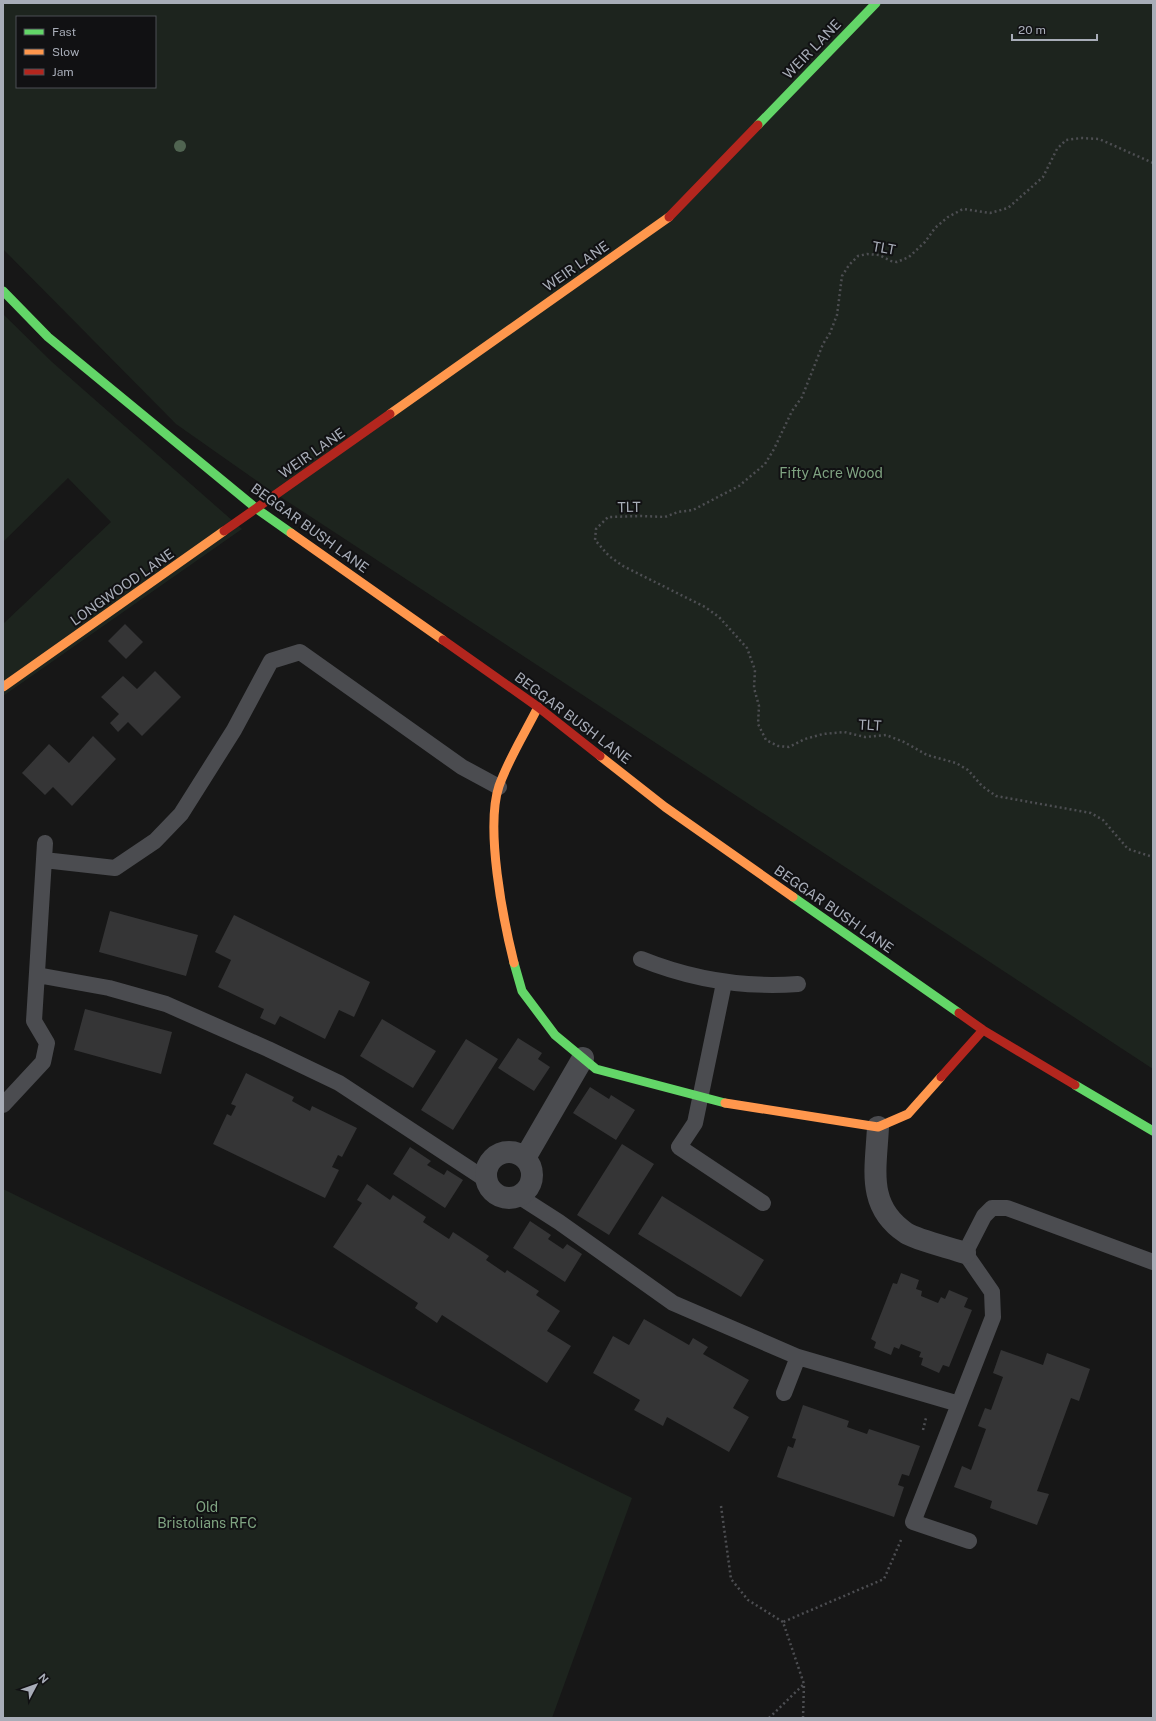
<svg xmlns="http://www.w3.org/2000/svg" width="1156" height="1721" font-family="'Public Sans',sans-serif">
<rect width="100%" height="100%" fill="#171717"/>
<path fill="#1d241e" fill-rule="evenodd" d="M3 3H1153V1069L267 488 176 424 3 249ZM17 17H155V87H17Z
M3 314 52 362 242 529 3 696V624L111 522 68 478 3 542Z
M3 1189 632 1498 552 1718H3Z"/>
<path fill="#353536" d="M125 624 143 642 126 659 108 641Z
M155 671 181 697 142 736 128 722 118 732 110 723 119 714 101 697 123 676 137 689Z
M93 736 116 759 72 806 53 787 45 795 22 773 49 744 69 763Z
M110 911 198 935 186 976 99 952Z
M234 915 370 982 354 1017 339 1010 325 1039 280 1016 275 1025 260 1018 264 1009 218 987 231 960 215 952Z
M85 1009 172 1032 161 1074 74 1050Z
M382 1019 436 1051 413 1088 360 1056Z
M518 1038 542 1053 538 1059 550 1067 534 1091 498 1068Z
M466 1039 498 1059 453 1130 421 1110Z
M246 1073 294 1097 292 1101 310 1111 312 1106 357 1128 342 1157 338 1155 332 1167 339 1170 325 1198 213 1144 227 1114 231 1116 236 1106 231 1104Z
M590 1087 609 1099 611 1095 635 1110 616 1140 573 1113Z
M622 1144 654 1164 609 1235 577 1215Z
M410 1147 431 1161 427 1165 444 1175 447 1170 463 1180 445 1208 393 1174Z
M367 1184 390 1200 393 1195 426 1217 423 1222 449 1239 453 1232 489 1256 486 1260 505 1273 507 1270 539 1291 536 1295 560 1311 547 1331 571 1346 547 1383 442 1315 437 1323 415 1308 418 1303 333 1247 362 1203 357 1200Z
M662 1196 764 1260 741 1297 638 1234Z
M530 1221 551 1235 548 1239 563 1249 567 1244 582 1254 565 1282 513 1248Z
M901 1273 919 1280 916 1289 922 1291 921 1296 938 1303 941 1297 945 1299 949 1290 968 1298 964 1307 972 1310 949 1367 943 1365 939 1373 921 1365 923 1358 919 1357 921 1352 901 1344 899 1349 894 1347 891 1355 874 1348 876 1342 871 1339 893 1283 897 1284Z
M644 1319 689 1345 693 1338 708 1347 703 1354 749 1380 733 1408 749 1417 729 1452 667 1417 663 1426 634 1410 640 1400 593 1373 613 1336 629 1345Z
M1001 1350 1043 1365 1047 1353 1090 1369 1079 1401 1071 1398 1037 1491 1049 1494 1037 1525 990 1508 992 1501 954 1487 962 1466 971 1470 986 1429 978 1426 985 1408 991 1410 1003 1377 993 1373Z
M803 1405 849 1421 847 1427 867 1434 869 1429 920 1446 909 1476 902 1474 898 1485 904 1487 894 1517 777 1477 788 1446 793 1448 796 1439 792 1438Z"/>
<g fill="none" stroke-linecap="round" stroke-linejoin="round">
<path stroke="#4d4e52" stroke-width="2.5" stroke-dasharray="2 3" stroke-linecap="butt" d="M1153 163 1099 139 1081 138 1066 140 1057 149 1043 177 1008 208 990 213 963 209 948 217 935 228 925 242 909 257 897 262 891 261 879 255 867 254 858 256 849 265 842 276 837 315 830 333 823 344 802 397 792 411 774 449 765 464 739 486 693 510 678 512 665 517 642 516 608 517 596 529 595 540 609 556 623 566 705 607 719 617 747 648 755 670 754 688 759 706 758 724 766 740 778 746 789 747 805 739 823 734 844 732 865 737 886 735 904 742 927 755 956 763 968 770 982 786 996 796 1091 813 1103 820 1128 849 1153 857
M923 1430 926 1418
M721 1506 731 1579 748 1600 783 1622
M769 1718 804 1684
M803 1718 804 1684 783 1622 884 1579 901 1540"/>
<path stroke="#4b4c50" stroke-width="16" d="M44 860 115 868 155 841 181 814 234 730 271 661 300 652 462 767 499 787
M641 959C693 980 743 988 798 984
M37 975 109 988 166 1004 268 1049 339 1083 485 1179
M724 983 695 1123 679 1147 763 1203
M3 1105 43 1062 47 1043 34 1021 45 843
M520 1197 559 1222 673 1303 798 1357 959 1404
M784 1393 798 1357
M969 1541 913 1522 993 1317 992 1292 965 1253 984 1216 992 1208H1007L1153 1262"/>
<path stroke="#4b4c50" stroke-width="22" d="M878 1127C876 1169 866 1206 906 1233 917 1240 951 1248 965 1253
M486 1175a23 23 0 1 1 46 0a23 23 0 1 1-46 0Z
M525 1158 583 1058"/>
<path stroke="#63d668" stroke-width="9" d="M758 125 876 3
M3 291 48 337 257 509 291 533
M793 897 959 1013
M514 963 522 991 555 1035 596 1069 725 1103
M1075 1085 1153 1131"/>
<path stroke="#ff974d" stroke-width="9" d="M390 414 669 217
M291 533 443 640
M3 687 224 531
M600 756 665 807 793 897
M514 963C503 919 485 828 499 786 509 758 525 733 538 707
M725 1103 878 1127 908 1114 941 1077"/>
<path stroke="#b3261e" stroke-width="9" d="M669 217 758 125
M224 531 390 414
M443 640 538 707 600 756
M959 1013 983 1030 1075 1085
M941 1077 983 1030"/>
</g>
<circle fill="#506451" cx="180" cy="146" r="6"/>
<g text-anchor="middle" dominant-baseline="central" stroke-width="4" stroke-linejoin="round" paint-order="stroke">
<g font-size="14" fill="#a8adb8" stroke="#111113">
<text transform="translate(812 49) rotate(-46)">WEIR LANE</text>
<text transform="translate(884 248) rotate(10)">TLT</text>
<text transform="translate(576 266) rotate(-35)">WEIR LANE</text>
<text transform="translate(312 453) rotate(-35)">WEIR LANE</text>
<text transform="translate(629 507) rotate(-1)">TLT</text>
<text transform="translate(310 528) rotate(36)">BEGGAR BUSH LANE</text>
<text transform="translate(122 587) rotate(-35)">LONGWOOD LANE</text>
<text transform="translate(573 718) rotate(37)">BEGGAR BUSH LANE</text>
<text transform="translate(870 725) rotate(3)">TLT</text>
<text transform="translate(834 909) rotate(35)">BEGGAR BUSH LANE</text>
</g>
<g font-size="14" fill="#7fa381" stroke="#111113">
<text x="831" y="473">Fifty Acre Wood</text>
<text x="207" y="1507">Old<tspan x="207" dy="16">Bristolians RFC</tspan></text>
</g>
</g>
<rect width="1156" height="1721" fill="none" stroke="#a8adb8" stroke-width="8"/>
<rect x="16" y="16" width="140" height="72" fill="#111113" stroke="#4d4f55"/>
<rect x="24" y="29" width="20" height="6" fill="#63d668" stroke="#4d4f55"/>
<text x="52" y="36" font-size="12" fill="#a8adb8">Fast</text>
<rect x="24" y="49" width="20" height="6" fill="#ff974d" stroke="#4d4f55"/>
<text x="52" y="56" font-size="12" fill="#a8adb8">Slow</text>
<rect x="24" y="69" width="20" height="6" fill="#b3261e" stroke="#4d4f55"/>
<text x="52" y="76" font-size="12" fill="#a8adb8">Jam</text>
<g transform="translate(36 1685) rotate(49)" stroke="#111113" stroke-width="3" paint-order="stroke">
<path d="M0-3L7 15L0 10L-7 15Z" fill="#a8adb8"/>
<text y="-6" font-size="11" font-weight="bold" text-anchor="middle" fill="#a8adb8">N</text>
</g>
<path d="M1012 34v6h85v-6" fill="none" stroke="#a8adb8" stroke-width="2"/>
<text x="1018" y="34" font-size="12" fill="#a8adb8" stroke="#111113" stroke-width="3" paint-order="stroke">20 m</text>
</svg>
